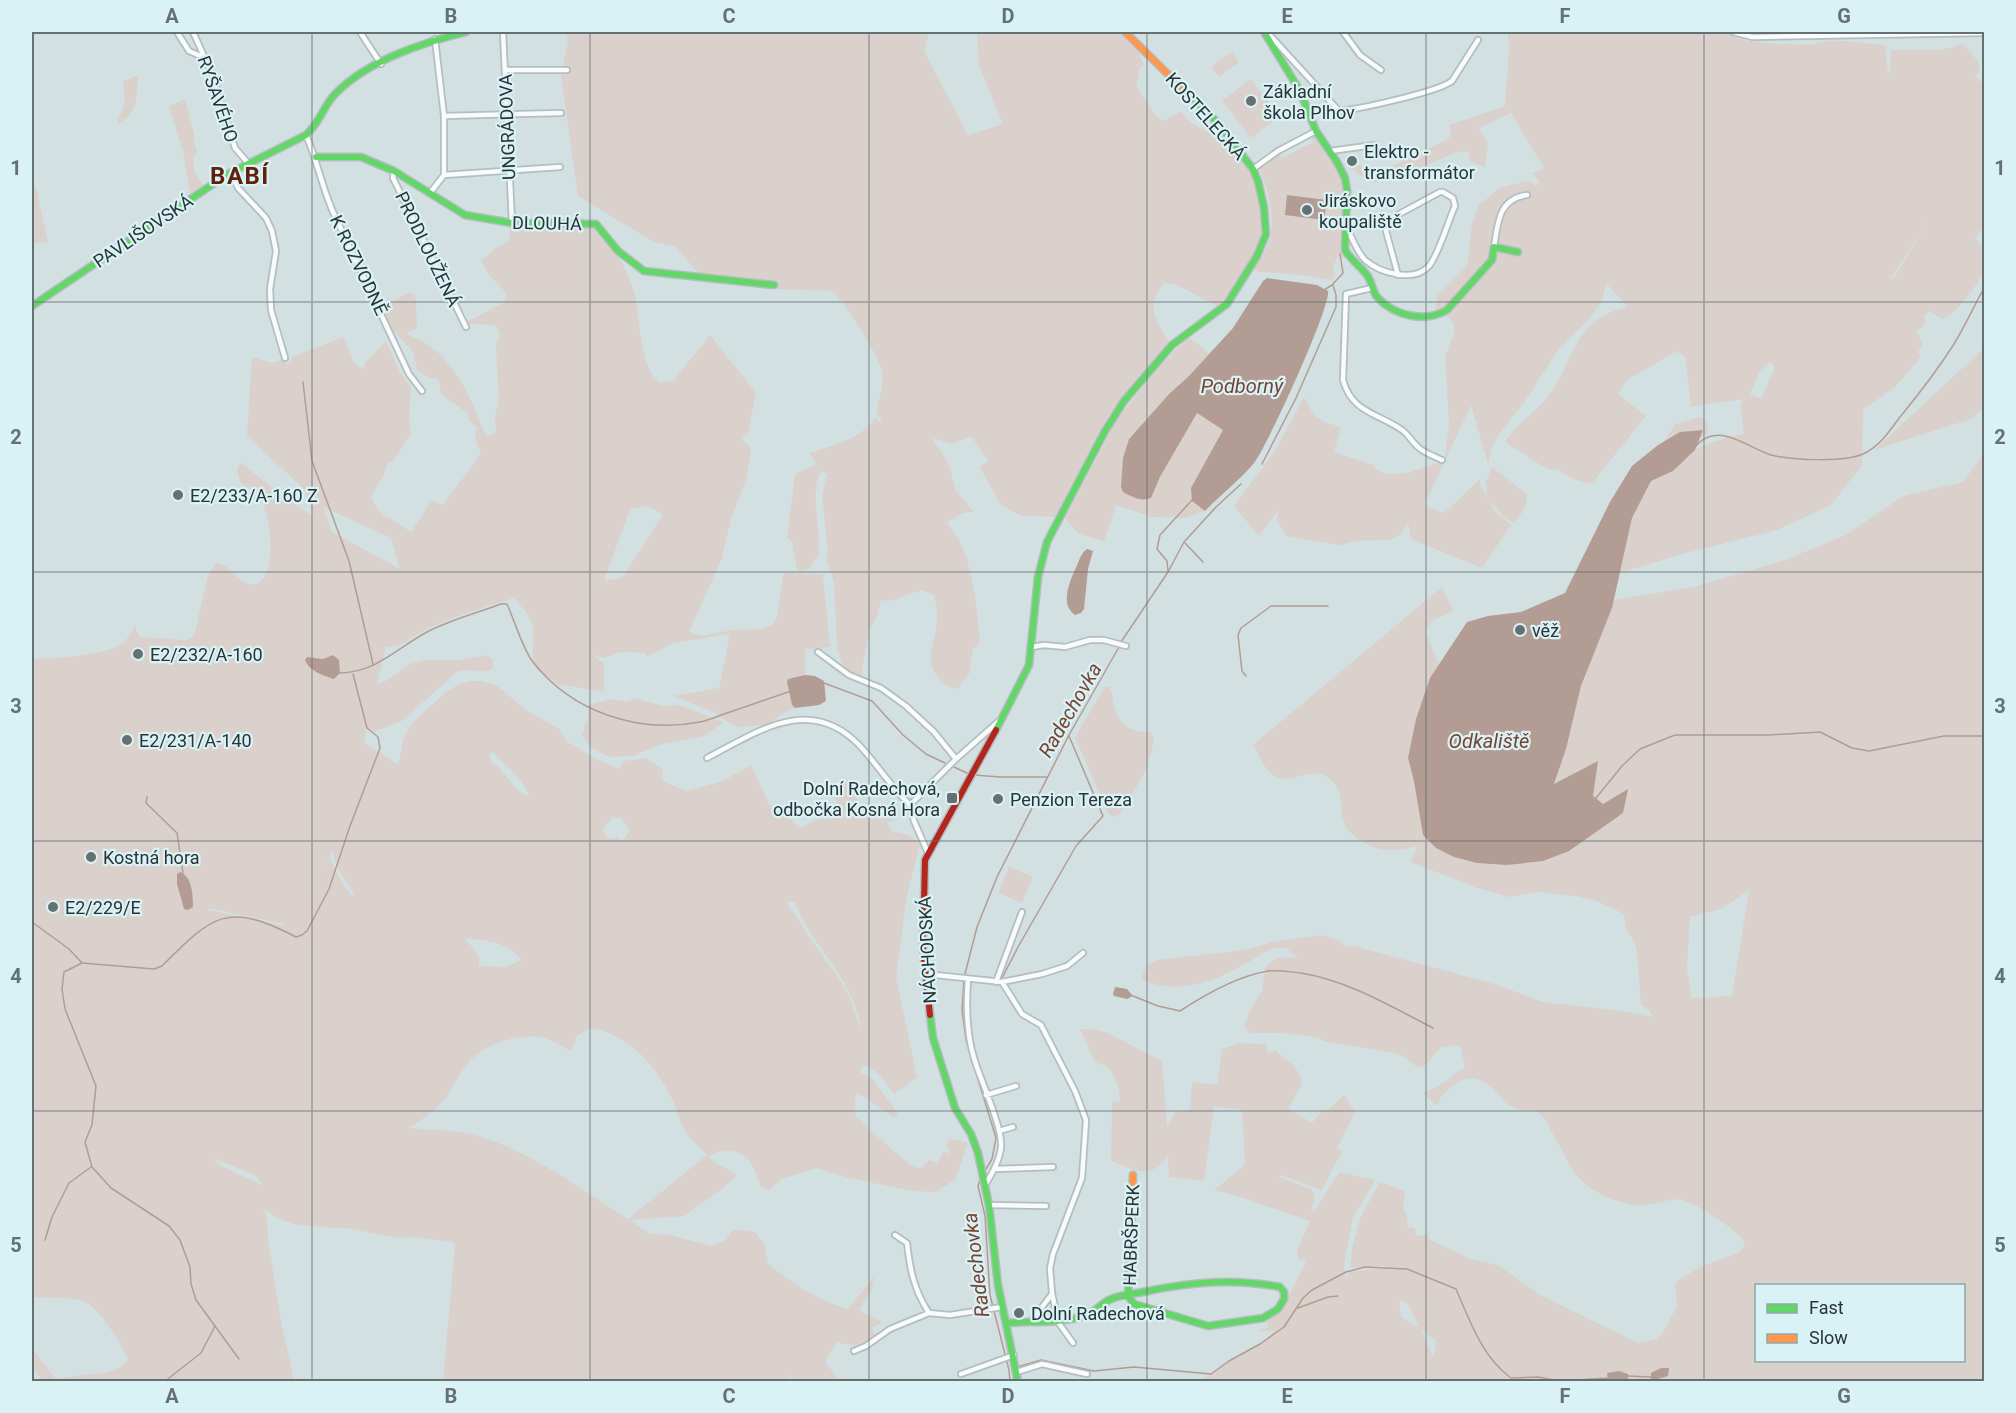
<svg xmlns="http://www.w3.org/2000/svg" width="2016" height="1413" font-family="Roboto,sans-serif">
<rect width="100%" height="100%" fill="#d2e0e2"/>
<path fill="#dad1cd" fill-rule="evenodd" d="M566 32H929L924 51 968 135 1003 124 979 65 977 32H1118L1138 51 1144 65 1139 69V75L1136 85 1156 116 1163 121 1180 112C1186 117 1191 124 1198 127 1207 132 1220 135 1227 141 1250 161 1266 206 1261 235 1258 251 1230 296 1217 306L1175 284 1164 283C1145 305 1156 320 1169 342L1108 416 1055 517 1021 516 1001 505 979 466 989 462 971 436 952 444 932 438 948 462 956 491 974 512 963 513 947 522C951 529 956 535 960 542 973 567 978 615 980 643L973 649 969 674 957 689C948 687 944 684 938 677 923 660 935 643 937 623 938 614 936 604 934 595L922 590 890 601 881 600 877 616 869 631 862 669 863 679 844 668 837 648 834 583 826 557 828 554 822 495 827 475 822 470C808 491 822 529 819 555 810 564 815 569 799 571L797 569 792 542 787 537 795 474 816 464 809 453C834 445 859 440 875 418L881 424V419L876 413C878 399 885 385 882 371 880 357 843 299 832 291L776 289 747 285 697 272 676 247 654 242 578 196 561 76 568 41Z
M1508 32H1724C1749 46 1784 43 1812 45 1833 36 1863 44 1885 45L1888 73 1890 71 1891 50H1942L1962 44 1978 61 1980 70 1975 76 1984 85V226L1975 238C1983 247 1988 256 1984 269 1981 282 1954 317 1942 319L1929 311 1924 316 1925 319 1923 327 1916 330 1923 346 1918 351 1921 357 1896 386 1863 410 1862 465 1831 505 1777 530 1682 554 1620 573 1632 518 1651 481 1673 471 1695 450 1706 444 1744 433 1740 406 1743 399 1691 407 1685 357 1677 351 1627 380 1618 394 1646 416 1593 482 1589 484 1573 479 1558 470 1547 469 1505 442C1516 425 1533 414 1546 399 1576 363 1571 318 1628 307L1606 283 1602 301 1587 322 1560 347 1523 404 1497 437 1492 447 1488 464 1471 405 1424 506 1444 513 1480 479V485L1487 497 1486 481 1492 467 1527 494C1527 506 1523 514 1513 522L1506 519 1489 500 1495 511 1511 525 1482 568 1411 539 1408 522 1401 534 1391 540 1356 541 1340 545 1287 536 1276 519 1280 508 1259 536 1234 506 1273 454 1304 397C1314 418 1319 421 1341 427L1334 452 1374 465 1375 469 1387 474 1407 473 1438 463 1445 456 1449 424 1445 357 1454 333V323L1444 314 1435 313 1437 296 1467 266 1472 224 1479 205 1500 188 1527 181 1536 185 1539 181 1532 173 1544 168 1511 113 1479 128 1488 144 1485 167 1467 160 1470 156 1468 151 1455 153 1395 178 1371 183 1348 166V163L1384 170 1448 139 1451 135 1449 125 1505 106 1509 50ZM1929 220 1893 279 1891 278ZM1770 362 1775 367 1761 398 1750 395 1760 371Z
M1232 52 1239 62 1219 77 1211 67Z
M138 75C137 95 138 114 118 124L117 119C127 108 125 95 123 81Z
M1251 79 1279 117 1251 138 1222 101Z
M185 99 195 137 193 138 197 153 193 157 194 171 203 186 190 194 183 152 169 106Z
M1315 136C1324 149 1339 163 1343 179 1350 205 1336 233 1345 258L1338 256 1333 267 1335 275 1332 280 1291 274 1258 272 1254 269C1259 261 1265 253 1268 244 1277 222 1268 189 1259 168L1279 154 1282 158 1313 142 1311 138Z
M36 187 48 242 33 243 32 237V188Z
M580 218 593 222 617 252 632 285 636 299 640 334 646 361 652 375 659 382 673 381 710 335 756 393 748 434 742 438 751 449 747 477 731 519 722 558 689 632 701 636 732 630 762 629 773 624 777 617 783 575 787 573 822 574H823L830 647 805 649V675L788 679 792 705 795 708 780 715 769 725 738 727 729 723 715 713 673 696 719 688 730 634 674 643 646 657V653L621 652 604 658 592 655 604 663V692L557 684C551 677 539 674 535 667 529 658 537 635 531 621 528 612 520 606 514 598 487 606 445 619 420 633 410 638 399 649 386 646L377 684 386 681 410 664 425 660H459L486 655 493 660V668C483 676 469 667 457 672L402 721 374 732 366 729 364 742 398 765 404 738 411 724 445 693 456 686 470 681H481L496 685 526 710 559 729 567 742C579 746 585 754 596 759 604 763 612 763 618 770L624 761 647 758 663 770 662 781 686 791 721 782 751 765 771 808 785 815 800 828 823 816 837 804 833 789 847 778 866 816 888 808 894 821 887 822 891 831 909 835 920 844 907 895 896 977 917 1077 894 1094C886 1084 877 1068 863 1065L860 1071 862 1074 871 1077 898 1114 893 1117 858 1093 855 1098 856 1117C866 1125 910 1169 918 1168 923 1168 926 1163 929 1160L937 1163 944 1151 948 1154 950 1150 946 1148 949 1139 968 1143 955 1180 935 1192 912 1191 849 1178 817 1168 782 1179 769 1190 761 1187C758 1179 754 1166 749 1160 737 1148 721 1149 708 1156L714 1162 737 1174 726 1186 684 1216 630 1220 649 1234 670 1235 712 1246 725 1241 733 1229 755 1232 764 1244 768 1264C793 1284 817 1300 848 1309L874 1276 871 1292 859 1310 882 1322 872 1328 876 1337C862 1345 854 1347 837 1342L825 1362 840 1381H795L786 1374 791 1381 644 1382 643 1380V1382L443 1381 455 1244 452 1242 416 1237 396 1238 352 1229 296 1225 279 1219 263 1208 267 1216 268 1239 281 1321 294 1381H120L123 1378 118 1382 43 1381 32 1366V1349L56 1379C64 1378 72 1376 80 1375 97 1373 117 1376 128 1359 123 1345 97 1305 83 1301 67 1296 48 1300 32 1296V659C52 659 100 655 118 646 126 642 131 633 136 625V631L140 637 187 640 192 638 195 632 208 575 216 563C230 563 240 588 256 584 278 578 270 514 262 500 257 490 248 488 240 482L237 471 240 462 279 493 314 517 305 490 247 436 252 357 272 363 281 360 288 364 294 356 343 337 354 363 363 369 365 363 386 341 400 372 411 387 409 418 411 434 394 460 387 464 384 475 371 496 377 509 386 518 387 516 411 532 430 503 432 501 443 505 481 454 475 437 477 427 469 421 468 413 447 399 440 391V385L437 379 430 378 417 370 413 352 391 328 384 310 396 299 411 292 416 299 417 329 409 332 407 335C452 348 470 397 486 436L496 433 495 416 499 401 496 347 500 334 497 327 493 325 463 324 505 302 506 293 489 275 481 260 496 248 509 241 510 227H534ZM646 506 663 514 625 574 620 578 604 581 630 509ZM323 507 391 538 400 569 332 532ZM307 657 323 659 334 679 315 671ZM493 752 521 780 530 797 518 791 497 765 492 763 489 755ZM613 817 621 818 630 831 622 841 616 837 614 839 608 838 602 830ZM332 850 337 867 354 894 352 896 342 883 330 858 325 869ZM786 901 795 902C812 949 856 980 861 1031L850 998 840 980 810 938ZM209 908 283 924 284 926 209 910ZM465 938C486 941 508 941 521 960L507 967 479 966V956ZM591 1028C631 1035 660 1069 675 1106 678 1113 679 1121 683 1127 689 1138 698 1146 707 1155L628 1219C583 1190 526 1148 474 1135 454 1129 432 1131 410 1128 419 1121 431 1114 439 1105 452 1093 457 1076 468 1063 484 1043 517 1034 541 1037 551 1039 561 1046 571 1051L577 1036ZM213 1158 248 1172 258 1178 263 1186 218 1164Z
M1188 337 1211 354 1189 376 1169 394 1129 439 1151 498 1160 477 1197 413 1223 430 1209 456 1192 501 1205 511 1186 518 1152 517 1116 505 1104 541 1079 534 1065 518 1116 421 1157 369Z
M1984 343V408L1971 419 1874 450 1982 350Z
M1700 417 1706 420 1708 433 1700 439 1682 460 1664 442 1675 424Z
M1984 453V1381H1616L1628 1378 1607 1379 1608 1382 1200 1381 1234 1358 1265 1341 1274 1331H1258L1269 1327 1265 1318 1286 1301 1306 1262 1298 1259 1297 1250 1310 1221 1237 1196 1214 1190 1245 1165 1242 1110 1214 1106 1204 1181 1169 1177 1168 1156C1150 1181 1135 1170 1111 1161L1112 1102 1120 1101 1119 1089 1112 1073 1106 1066 1095 1062 1080 1029H1092L1108 1033 1162 1061 1167 1126 1169 1125 1175 1112 1190 1110 1192 1082 1217 1085 1222 1049 1241 1043 1267 1044V1052L1272 1053 1275 1050C1284 1058 1305 1072 1301 1085 1298 1093 1292 1101 1288 1108L1312 1123 1322 1110H1328L1344 1095 1355 1112 1337 1149 1342 1151 1322 1190 1281 1175 1279 1177 1311 1189C1317 1196 1314 1203 1311 1210L1314 1212 1339 1172 1375 1180 1353 1218 1344 1265 1346 1280 1349 1271 1385 1268V1266L1350 1268 1352 1248 1361 1216 1380 1182 1405 1191 1403 1208 1407 1215V1227L1415 1228 1416 1236 1428 1234 1430 1240 1471 1259 1498 1265 1540 1295 1638 1343 1657 1339 1664 1331 1677 1306 1675 1284 1677 1281 1700 1267 1740 1252 1745 1244C1741 1231 1695 1203 1682 1200 1665 1197 1647 1210 1628 1204 1611 1200 1592 1192 1580 1179 1569 1168 1562 1149 1554 1136 1550 1128 1546 1119 1539 1113 1531 1108 1520 1112 1513 1107 1494 1094 1480 1065 1454 1085 1446 1091 1440 1096 1437 1106L1423 1093C1441 1087 1450 1077 1465 1067L1460 1045 1441 1047 1423 1068C1412 1067 1408 1057 1398 1054 1374 1048 1348 1046 1323 1041L1320 1038 1284 1033H1251L1244 1027 1251 1008 1262 991 1265 967 1277 958 1297 957 1285 947C1264 949 1263 954 1247 963 1215 981 1177 997 1141 979L1147 965 1157 960 1244 950 1273 942 1320 935 1338 940 1346 947 1354 946 1498 985 1542 1002 1608 1009 1654 1017 1649 1010 1641 1004 1637 953 1634 941 1626 930 1624 914 1597 901 1576 896 1536 892 1509 897 1474 887 1411 862 1418 846C1409 848 1399 851 1390 850 1374 850 1350 838 1344 823 1337 807 1348 792 1327 777 1302 760 1278 809 1254 744L1442 587 1454 611 1433 620 1425 630 1445 681 1554 785 1566 749 1581 686 1614 600 1693 587 1782 561 1846 535 1903 496 1963 482ZM1749 890 1732 996 1692 998 1687 969 1690 917 1721 909ZM1756 1286H1964V1360H1756ZM1399 1300 1408 1304 1419 1327 1401 1317ZM1421 1329 1437 1341 1433 1358Z
M1105 687H1109C1114 693 1112 699 1114 706 1120 726 1130 732 1150 732L1154 738C1149 772 1136 787 1119 815L1113 817 1108 813 1075 737Z
M634 698 664 706 679 705 724 722 704 736 659 745 633 756 609 757 593 749 582 736 588 717V705L611 699 628 702Z
M1009 867 1033 877 1022 903 998 893Z"/>
<path fill="#b39c94" d="M1287 195 1327 200 1324 220 1285 215Z
M1267 278 1317 285 1328 291C1331 307 1267 447 1254 463 1240 480 1220 495 1205 511L1192 501 1191 488 1223 430 1197 413 1160 477 1151 498C1141 502 1132 497 1123 492L1121 487 1123 458 1129 439 1169 394 1189 376 1233 328 1263 281Z
M1703 430 1695 450 1673 471 1651 481 1632 518 1612 608 1581 686 1566 749 1554 784 1598 761 1593 796 1603 804 1628 789 1623 813 1569 851 1543 861 1507 865 1477 863 1454 857 1436 848 1423 835 1414 781 1408 758 1416 719 1430 678 1467 622 1488 616 1521 612 1565 593 1610 502 1632 466 1658 445 1680 432Z
M1087 549 1093 551 1088 569 1084 609 1081 613 1075 615C1060 605 1069 583 1075 570 1079 562 1080 554 1087 549Z
M333 655 339 660 340 673 334 679C324 676 309 671 305 660L307 657 323 659Z
M805 675 815 676 824 681 826 701 819 705 795 708 792 705 787 682 788 679Z
M180 872C192 876 193 895 193 907L188 910 184 909 177 884V874Z
M1115 987 1127 989 1133 996 1127 999 1114 996 1113 994Z
M1661 1368H1669L1668 1376 1651 1381V1373Z
M1619 1371 1628 1374V1379L1608 1381 1607 1373Z"/>
<g fill="none" stroke-linecap="round" stroke-linejoin="round">
<path stroke="#b39c94" stroke-width="1.5" d="M1324 290 1332 285 1343 273 1340 254
M303 382 312 461 349 561 373 664
M1696 446C1717 420 1748 448 1771 455 1792 460 1847 463 1865 453 1881 445 1890 430 1900 417 1919 394 1938 369 1954 344 1965 326 1974 306 1984 288
M1262 464 1296 398 1336 307V295L1333 285
M1185 543 1203 562
M1168 571 1167 561 1157 549 1160 535 1193 499
M1121 642 1168 572 1184 542 1216 507 1241 484
M340 673C377 672 397 648 427 632 450 620 477 613 501 604H507C514 619 523 650 533 662 572 712 638 734 700 722 710 720 720 715 730 712 750 705 771 698 791 691
M1246 676 1242 671 1238 635 1241 628 1271 606H1328
M824 683 872 701 903 735 926 754 945 763
M954 767 969 774
M974 775 1000 777H1047
M147 797 146 803 177 833 183 873
M1596 798 1622 766 1640 749 1675 735H1769L1820 732 1852 748 1869 751 1944 736H1984
M32 922 69 949 82 963 154 969 162 966C213 915 227 901 296 937L302 935 307 931 329 889 350 826 380 748 378 737 367 728 353 674
M82 963 64 972 62 989 65 1009 96 1086 92 1125 85 1142 92 1167 111 1188 169 1226 180 1240 190 1267 191 1284 196 1300 215 1326 201 1353 164 1382
M965 974 977 927 997 877 1069 735 1119 647
M1002 978 1018 947 1076 846 1103 816 1069 736
M964 979 962 1010 966 1040 996 1138 992 1159 986 1169
M1133 996 1158 1006 1180 1011C1206 994 1237 976 1268 971 1279 970 1290 972 1301 973 1349 981 1390 1006 1433 1028
M980 1180 978 1186 985 1216 990 1295 1009 1370 1010 1382
M45 1240 52 1217 69 1183 91 1167
M1298 1308 1328 1297 1338 1296
M215 1326 239 1359
M1017 1367 1041 1360 1094 1371 1134 1367 1211 1374 1229 1361 1260 1344 1284 1327 1303 1298 1312 1290 1346 1272 1365 1267 1407 1269 1456 1289C1470 1321 1482 1357 1511 1378L1538 1377 1559 1381 1609 1378
M1628 1376 1651 1377"/>
<g stroke="#b3bebf" stroke-width="8">
<path id="street" d="M177 32 189 51 205 58
M193 32 212 74 235 148 248 163
M360 32 381 64
M503 32 512 223
M1267 32 1339 111C1359 109 1438 92 1452 81L1478 40
M1343 32 1360 55 1381 70
M1733 32 1752 37 1984 33
M505 70H567
M444 116 561 113
M306 135C317 160 322 187 333 212L409 374 422 391
M1330 151 1374 145
M1253 169 1278 151 1316 131
M394 171 393 178 466 327
M231 172 238 188 266 218 272 231 276 251 270 289 271 310 285 358
M444 175 560 167
M430 193 444 175V116L435 39
M1347 228C1352 238 1357 252 1365 260 1380 273 1414 283 1429 266 1439 254 1448 221 1455 206L1453 198 1443 192H1440L1388 220 1386 231 1398 275
M1494 247C1498 223 1498 199 1527 195
M1372 288 1346 294 1343 380C1352 413 1378 413 1402 430 1408 434 1412 442 1418 447 1424 453 1434 456 1442 460
M1032 647 1044 645 1065 647 1090 640H1104L1126 646
M818 652 849 675 881 688 906 706 934 732 956 759
M707 758C757 732 809 694 859 745 877 764 891 787 910 805
M928 853 914 821 910 805 956 759 999 721
M926 974 1002 982 1042 974 1067 966 1083 953
M968 979C966 1006 966 1032 974 1058 980 1079 1003 1128 1001 1147 1000 1160 992 1174 985 1185
M996 982 1022 912
M1002 982 1022 1014 1041 1025 1075 1091 1086 1120 1082 1178 1053 1254 1050 1268 1052 1293 1058 1322 1073 1343
M986 1095 1016 1086
M999 1131 1013 1127
M994 1169 1053 1167
M989 1205 1046 1206
M895 1235 907 1243C910 1270 914 1290 929 1313
M1032 1320 1052 1294
M854 1351 866 1346 890 1329 929 1313 950 1315 1002 1307
M1017 1372 1042 1364 1087 1374
M961 1374 1014 1355"/>
</g>
<g stroke="#b3bebf" stroke-width="9">
<path id="fast" d="M1264 32 1300 91 1316 131 1337 162 1345 178 1347 190 1345 250C1351 260 1360 266 1367 275 1372 282 1372 290 1377 297 1394 316 1425 323 1447 310L1492 260 1494 247 1518 252
M316 157H361L394 171 465 215 512 223 596 224 618 251 644 271 774 285
M32 306 228 174 306 135C320 123 323 106 336 93 369 60 422 43 466 32
M996 730 1029 665 1038 577 1047 542 1105 431 1124 401 1172 345 1227 304 1257 256 1266 234 1264 208 1258 181 1253 169 1217 122 1185 91
M930 1015 933 1038 955 1108 971 1134 978 1153 989 1205 998 1285 1018 1382
M1006 1323C1031 1321 1059 1324 1084 1316 1095 1313 1101 1303 1111 1299 1121 1295 1133 1294 1143 1292 1190 1282 1233 1278 1280 1287L1284 1292V1299L1278 1309 1263 1318 1208 1326 1134 1304 1128 1296 1130 1258"/>
</g>
<g stroke="#b3bebf" stroke-width="9">
<path id="slow" d="M1125 32 1185 91
M1130 1258 1133 1175"/>
</g>
<g stroke="#b3bebf" stroke-width="9">
<path id="jam" d="M930 1015 923 948 925 860 996 730"/>
</g>
<use href="#street" stroke="#f8fafb" stroke-width="4.5"/>
<use href="#fast" stroke="#63d668" stroke-width="6"/>
<use href="#slow" stroke="#ff974d" stroke-width="6"/>
<use href="#jam" stroke="#b3261e" stroke-width="6"/>
</g>
<path fill="none" stroke="#657072" stroke-width="1.5" stroke-opacity="0.55" d="M312 32V1382M590 32V1382M869 32V1382M1147 32V1382M1426 32V1382M1704 32V1382M32 302H1984M32 572H1984M32 841H1984M32 1111H1984"/>
<g fill="#657072" stroke="#d9f2f5" stroke-width="2">
<circle cx="1251" cy="101" r="6"/>
<circle cx="1352" cy="161" r="6"/>
<circle cx="1307" cy="210" r="6"/>
<circle cx="178" cy="495" r="6"/>
<circle cx="1520" cy="630" r="6"/>
<circle cx="138" cy="654" r="6"/>
<circle cx="127" cy="740" r="6"/>
<rect x="946" y="792" width="12" height="12" rx="3"/>
<circle cx="998" cy="799" r="6"/>
<circle cx="91" cy="857" r="6"/>
<circle cx="53" cy="907" r="6"/>
<circle cx="1019" cy="1313" r="6"/>
</g>
<g text-anchor="middle" dominant-baseline="central" stroke-width="4.5" stroke-linejoin="round" paint-order="stroke">
<g font-size="18" fill="#2a3335" stroke="#d9f2f5" text-anchor="start">
<text x="1263" y="91">Základní<tspan x="1263" dy="21">škola Plhov</tspan></text>
<text x="1364" y="151">Elektro -<tspan x="1364" dy="21">transformátor</tspan></text>
<text x="1319" y="200">Jiráskovo<tspan x="1319" dy="21">koupaliště</tspan></text>
<text x="190" y="495">E2/233/A-160 Z</text>
<text x="1532" y="630">věž</text>
<text x="150" y="654">E2/232/A-160</text>
<text x="139" y="740">E2/231/A-140</text>
<text x="940" y="788" text-anchor="end">Dolní Radechová,<tspan x="940" dy="21">odbočka Kosná Hora</tspan></text>
<text x="1010" y="799">Penzion Tereza</text>
<text x="103" y="857">Kostná hora</text>
<text x="65" y="907">E2/229/E</text>
<text x="1031" y="1313">Dolní Radechová</text>
</g>
<g font-size="18" fill="#2a3335" stroke="#d9f2f5">
<text transform="translate(218 99) rotate(71)">RYŠAVÉHO</text>
<text transform="translate(1206 116) rotate(48)">KOSTELECKÁ</text>
<text transform="translate(507 127) rotate(-92)">UNGRÁDOVA</text>
<text transform="translate(547 223) rotate(1)">DLOUHÁ</text>
<text transform="translate(143 231) rotate(-34)">PAVLIŠOVSKÁ</text>
<text transform="translate(428 249) rotate(64)">PRODLOUŽENÁ</text>
<text transform="translate(359 265) rotate(64)">K ROZVODNĚ</text>
<text transform="translate(927 950) rotate(-93)">NÁCHODSKÁ</text>
<text transform="translate(1131 1235) rotate(-88)">HABRŠPERK</text>
</g>
<g font-size="20" font-style="italic" fill="#7a4331" stroke="#d9f2f5">
<text x="1242" y="386">Podborný</text>
<text transform="translate(1070 710) rotate(-60)">Radechovka</text>
<text x="1489" y="741">Odkaliště</text>
<text transform="translate(976 1265) rotate(-97)">Radechovka</text>
</g>
<g font-size="24" font-weight="bold" letter-spacing="1.5" fill="#612009" stroke="#d9f2f5">
<text x="240" y="176">BABÍ</text>
</g>
</g>
<rect width="2016" height="1413" fill="none" stroke="#d9f2f5" stroke-width="66"/>
<rect x="1755" y="1284" width="210" height="78" fill="#d9f2f5" stroke="#93a6a8" stroke-width="1.5"/>
<rect x="1767" y="1304" width="30" height="9" fill="#63d668" stroke="#93a6a8" stroke-width="1.5"/>
<text x="1809" y="1314" font-size="18" fill="#2a3335">Fast</text>
<rect x="1767" y="1334" width="30" height="9" fill="#ff974d" stroke="#93a6a8" stroke-width="1.5"/>
<text x="1809" y="1344" font-size="18" fill="#2a3335">Slow</text>
<rect x="33" y="33" width="1950" height="1347" fill="none" stroke="#657072" stroke-width="2"/>
<g font-size="20" text-anchor="middle" font-weight="bold" fill="#657072">
<text x="172" y="23">A</text>
<text x="451" y="23">B</text>
<text x="729" y="23">C</text>
<text x="1008" y="23">D</text>
<text x="1287" y="23">E</text>
<text x="1565" y="23">F</text>
<text x="1844" y="23">G</text>
<text x="16" y="175">1</text>
<text x="2000" y="175">1</text>
<text x="16" y="444">2</text>
<text x="2000" y="444">2</text>
<text x="16" y="713">3</text>
<text x="2000" y="713">3</text>
<text x="16" y="983">4</text>
<text x="2000" y="983">4</text>
<text x="16" y="1252">5</text>
<text x="2000" y="1252">5</text>
<text x="172" y="1403">A</text>
<text x="451" y="1403">B</text>
<text x="729" y="1403">C</text>
<text x="1008" y="1403">D</text>
<text x="1287" y="1403">E</text>
<text x="1565" y="1403">F</text>
<text x="1844" y="1403">G</text>
</g>
</svg>
